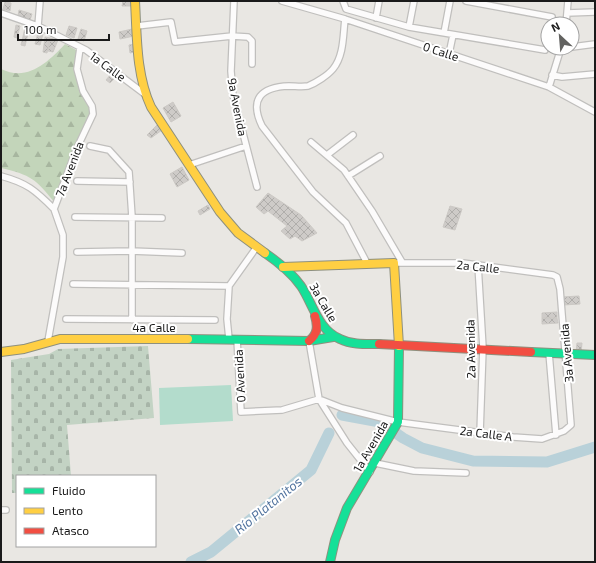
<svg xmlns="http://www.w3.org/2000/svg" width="596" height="563" font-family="'Exo 2',sans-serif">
<defs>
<pattern id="forest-firs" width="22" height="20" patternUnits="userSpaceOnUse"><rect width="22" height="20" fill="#c3d5ba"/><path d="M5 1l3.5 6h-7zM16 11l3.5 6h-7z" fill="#a7b69f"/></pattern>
<pattern id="cemetery-stones" width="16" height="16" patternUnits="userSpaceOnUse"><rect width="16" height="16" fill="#c3d3c4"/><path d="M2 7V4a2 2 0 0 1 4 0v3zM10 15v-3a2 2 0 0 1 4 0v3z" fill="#a7b5a8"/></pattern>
<pattern id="building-cross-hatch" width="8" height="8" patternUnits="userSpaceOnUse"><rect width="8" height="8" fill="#cecbc8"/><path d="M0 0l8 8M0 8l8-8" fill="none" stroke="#b0aeab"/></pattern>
</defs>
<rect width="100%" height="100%" fill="#e9e7e3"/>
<path fill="url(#forest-firs)" d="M65 44 78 51 81 89 91 112 59 186 55 203C36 179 31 175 1 168V69C28 82 48 62 65 44Z"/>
<path fill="url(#cemetery-stones)" d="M148 346 154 418 67 425 71 476H17V493H12L11 360 49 354 58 349Z"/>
<path fill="#b3dccc" d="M231 385 233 421 160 425 159 388Z"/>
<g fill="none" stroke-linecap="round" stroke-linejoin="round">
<path stroke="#b9d1d9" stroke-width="11" d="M342 415 380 422 403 438 422 448 473 461 547 462 595 447
M191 562 211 552 311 470 329 433"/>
</g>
<path fill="url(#building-cross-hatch)" stroke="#ccc9c5" d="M123 1H131V6H122Z
M5 2 11 3 10 11 3 9Z
M19 10 32 14 30 20 18 16Z
M16 25 20 26 17 38 14 37Z
M69 26 77 28 74 38 66 35Z
M25 28 29 29 25 46 21 45Z
M81 29 87 31 84 41 78 39Z
M132 29 134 36 120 39 119 32Z
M38 33 43 34 40 45 35 44Z
M45 37 50 38 47 53 43 52Z
M50 38 58 40 53 52 48 51Z
M134 44 135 52 130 53 129 45Z
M111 74 115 78 110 83 106 80Z
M173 102 181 116 171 122 163 108Z
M158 124 162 130 151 138 147 135Z
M182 167 189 180 177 187 170 174Z
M268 193 301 215 317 233 302 241 295 236 290 239 281 231 287 226 268 211 264 214 256 207Z
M208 205 210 209 200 215 198 211Z
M450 206 462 209 455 230 443 227Z
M579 296 580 304 563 305 562 297Z
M557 312V318H542V313Z
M542 318H557L558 323 542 324Z
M577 343H582L581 353H576Z"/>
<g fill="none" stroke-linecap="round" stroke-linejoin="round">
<g stroke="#c0bfbd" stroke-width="8">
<path id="street" d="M234 1 231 71 233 95 257 187
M282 1 345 19 549 87 595 112
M343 1 346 9 409 27 545 50
M466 1 552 17
M1 13 38 26 86 50 146 95
M567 13 595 12
M376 18 379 1
M345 19C343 35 344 56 333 69 328 75 316 83 308 86 302 87 295 86 289 86 261 87 249 99 262 126L313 192 346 223 367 263
M566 24 568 1
M38 26 40 1
M137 26 171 22 175 42 232 36 248 37 252 41V64
M409 27 414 1
M444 33 450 1
M572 47 595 44
M449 54 453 35
M552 75 562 77 595 74
M549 87 561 48
M311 142 344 170 372 211 402 262
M90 146 109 150 129 172 132 217V320
M327 155 353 135
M189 165 246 146
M1 176C27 183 35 190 54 209
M348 176 380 156
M77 181 130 182
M75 217 162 218
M77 252 131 251 182 253
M478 265 483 348 480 433
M73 284 229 286
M66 319 215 320
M229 339 227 319 229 286 256 248
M237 339 241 412 282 410 319 399 342 408 398 422 513 437 542 439 564 431 571 425 560 289 557 277 553 275 463 263H394
M48 341 63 257V235L54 209 77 148 93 114 92 106 83 91 77 69 80 48
M309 341 319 399 347 443 370 472
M549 353 556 435
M375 463 414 471 466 473
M1 510H6"/>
</g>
<g stroke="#8e907e" stroke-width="10">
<path id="fast" d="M265 253C278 262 291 272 301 286 313 304 318 330 340 339 352 345 366 344 379 344
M188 339 309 341 333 337
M531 352 595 355
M330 562 335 540 347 508 398 422 399 346"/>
</g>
<g stroke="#8e907e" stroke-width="10">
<path id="slow" d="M135 1C137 36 136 75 151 107L220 212 238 233 265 253
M283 267 394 263 399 346
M1 352 24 349 60 339H188"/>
</g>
<g stroke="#8e907e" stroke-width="10">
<path id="jam" d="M309 341C318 334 318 326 315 316
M379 344 531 352"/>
</g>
<use href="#street" stroke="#fcfbfb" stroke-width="5.5"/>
<use href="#fast" stroke="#16e098" stroke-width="8"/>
<use href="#slow" stroke="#ffcf43" stroke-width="8"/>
<use href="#jam" stroke="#f24e42" stroke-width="8"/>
</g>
<g text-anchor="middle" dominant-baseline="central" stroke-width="4" stroke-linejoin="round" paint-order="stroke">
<g font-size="12" fill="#1a1a1a" stroke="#fff">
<text transform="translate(441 51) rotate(18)">0 Calle</text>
<text transform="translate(108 66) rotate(36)">1a Calle</text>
<text transform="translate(238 107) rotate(79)">9a Avenida</text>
<text transform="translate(69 169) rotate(-69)">7a Avenida</text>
<text transform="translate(478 266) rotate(6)">2a Calle</text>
<text transform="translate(324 302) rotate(60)">3a Calle</text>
<text x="154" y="327">4a Calle</text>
<text transform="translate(470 349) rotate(-91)">2a Avenida</text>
<text transform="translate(566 353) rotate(-95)">3a Avenida</text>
<text transform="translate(239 376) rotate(-93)">0 Avenida</text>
<text transform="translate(486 433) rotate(7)">2a Calle A</text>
<text transform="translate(370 446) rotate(-60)">1a Avenida</text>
</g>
<g font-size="13" font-style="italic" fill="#52749f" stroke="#fff">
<text transform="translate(268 505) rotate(-39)">Río Platanitos</text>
</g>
</g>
<rect width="596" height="563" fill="none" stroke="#1a1a1a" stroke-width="4"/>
<rect x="16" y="475" width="140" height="72" fill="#ffffff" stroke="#a3a3a3"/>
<rect x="24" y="488" width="20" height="6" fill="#16e098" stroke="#a3a3a3"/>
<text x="52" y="495" font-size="12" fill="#1a1a1a">Fluido</text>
<rect x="24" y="508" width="20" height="6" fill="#ffcf43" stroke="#a3a3a3"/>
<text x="52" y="515" font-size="12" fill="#1a1a1a">Lento</text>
<rect x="24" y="528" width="20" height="6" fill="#f24e42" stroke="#a3a3a3"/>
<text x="52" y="535" font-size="12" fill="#1a1a1a">Atasco</text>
<g transform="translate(560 36) rotate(334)"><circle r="19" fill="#ffffff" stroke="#a3a3a3"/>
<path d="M0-3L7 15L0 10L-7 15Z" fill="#626260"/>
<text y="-6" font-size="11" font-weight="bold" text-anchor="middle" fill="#1a1a1a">N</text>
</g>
<path d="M18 34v6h91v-6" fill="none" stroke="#1a1a1a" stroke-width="2"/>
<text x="24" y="34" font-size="12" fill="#1a1a1a" stroke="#ffffff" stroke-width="3" paint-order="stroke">100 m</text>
</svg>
